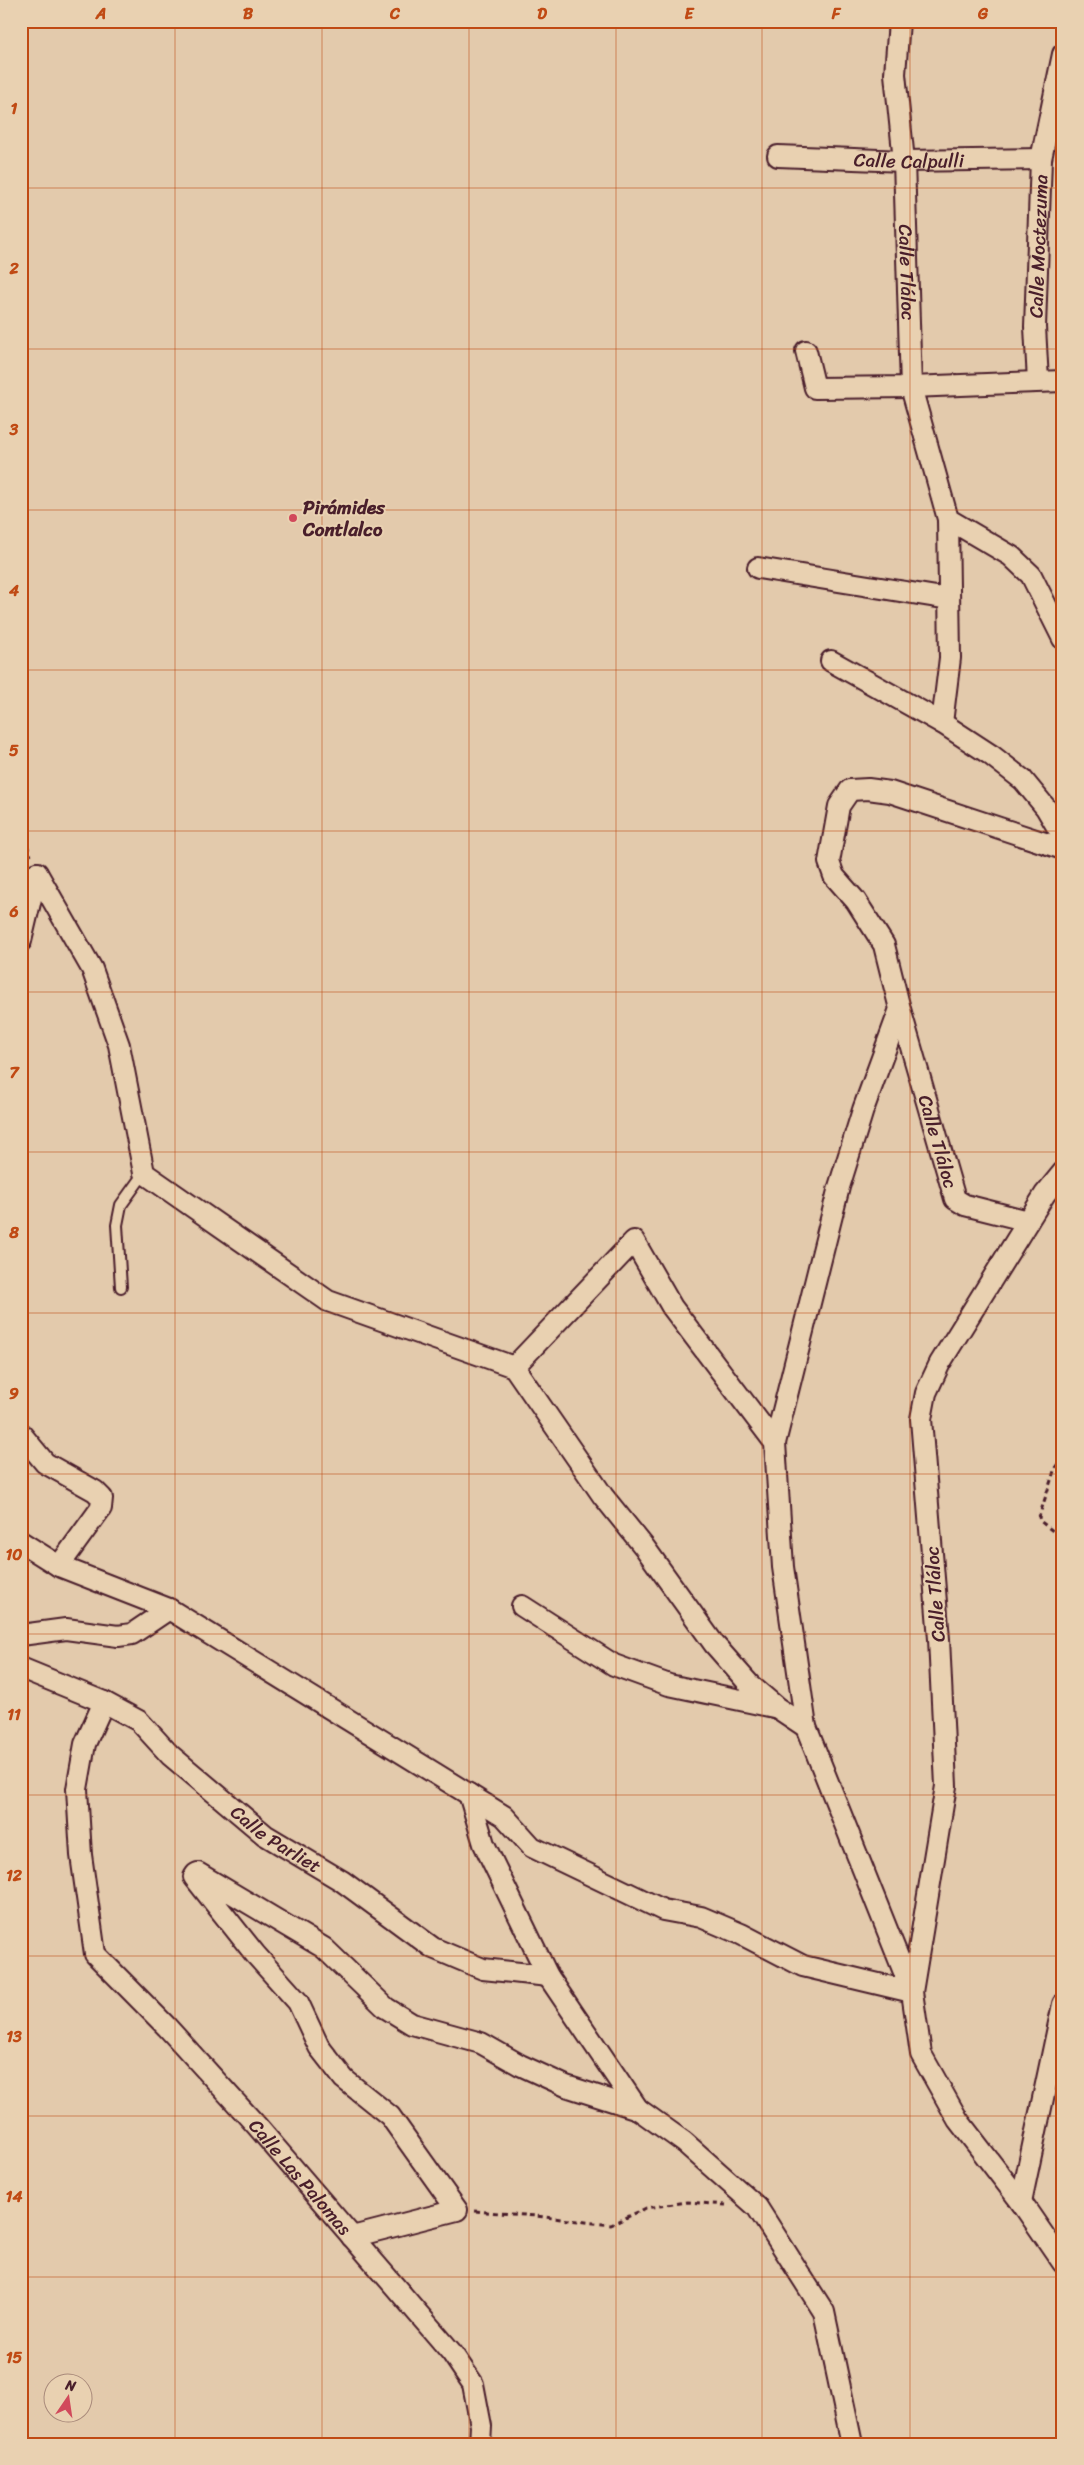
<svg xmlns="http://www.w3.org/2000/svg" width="1084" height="2465" font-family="Sriracha,sans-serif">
<rect width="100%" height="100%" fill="#e3caac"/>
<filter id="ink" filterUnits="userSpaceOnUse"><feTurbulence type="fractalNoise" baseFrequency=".02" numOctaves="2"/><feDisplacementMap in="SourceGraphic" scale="10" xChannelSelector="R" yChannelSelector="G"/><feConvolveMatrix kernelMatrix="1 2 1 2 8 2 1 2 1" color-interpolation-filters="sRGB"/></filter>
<g filter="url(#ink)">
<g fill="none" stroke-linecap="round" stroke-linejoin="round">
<g stroke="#4a1f2b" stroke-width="14">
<path id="lane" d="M121 1287 117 1225 121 1205 144 1173"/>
</g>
<g stroke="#4a1f2b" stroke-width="24">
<g id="street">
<path id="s1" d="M899 21 895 74 904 161 911 387 948 519 1011 556 1031 575 1063 639"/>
<path id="s2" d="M778 156 904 161 1041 159"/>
<path d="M806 351 815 388 911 387 1063 381"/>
<path id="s3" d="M1038 381 1035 327 1041 159 1063 54"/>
<path d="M758 568 949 599"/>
<path d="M831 661 942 723 991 755 1023 780 1046 808 1063 837"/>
<path d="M942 723 950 658 948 519"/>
<path d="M37 873 92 969 119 1045 144 1173 328 1301 514 1367 603 1496 645 1548 714 1644 750 1685 776 1707 806 1727"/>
<path d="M21 941 37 873"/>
<path id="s4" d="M900 1009 955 1199 965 1205 1028 1221"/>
<path d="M514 1367 634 1241 672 1307 775 1443 783 1567 806 1727 912 1992 921 2054 958 2120 1021 2202 1063 2263"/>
<path d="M21 1434 45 1463 95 1491 102 1498 101 1508 59 1566"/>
<path d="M775 1443 839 1187 863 1110 900 1009 884 945 856 901 834 876 829 862 839 806 850 790 868 789 890 792 1063 849"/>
<path d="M21 1542 59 1566 169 1609 504 1816 532 1847 663 1910 701 1917 741 1934 803 1966 912 1992"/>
<path d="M522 1606 614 1665 669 1685 774 1707"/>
<path d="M21 1635 66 1629 118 1636 132 1634 169 1609"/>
<path id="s5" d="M21 1668 104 1702 139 1721 170 1755 265 1835 342 1881 433 1948 483 1969 548 1976"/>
<path id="s6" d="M104 1702 85 1744 77 1789 81 1855 95 1954 167 2027 257 2126 452 2353 473 2384 481 2426 480 2444"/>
<path d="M469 1794 484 1844 548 1976 638 2109 684 2142 757 2207 824 2312 852 2444"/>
<path d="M912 1992 946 1786 939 1639 921 1419 926 1393 940 1363 1045 1194 1063 1172"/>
<path d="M1021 2202 1063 2004"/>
<path d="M352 2237 457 2210 390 2116 344 2079 319 2047 298 2002 255 1954 194 1877 196 1874 198 1873 324 1948 386 2008 412 2024 481 2043 520 2065 566 2086 638 2109"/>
</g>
</g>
<path stroke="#4a1f2b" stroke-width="3" stroke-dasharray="5 4" stroke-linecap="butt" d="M21 828 31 856
M1063 1456 1055 1468 1039 1517 1040 1521 1063 1539
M475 2211 536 2216 611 2225 646 2208 688 2202 726 2205"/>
<use href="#lane" stroke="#e9d1b1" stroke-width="10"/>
<use href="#street" stroke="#e9d1b1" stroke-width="20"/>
</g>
</g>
<path fill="none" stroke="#c04a14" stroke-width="1" stroke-opacity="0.55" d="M175 21V2444M322 21V2444M469 21V2444M616 21V2444M762 21V2444M910 21V2444M21 188H1063M21 349H1063M21 510H1063M21 670H1063M21 831H1063M21 992H1063M21 1152H1063M21 1313H1063M21 1474H1063M21 1634H1063M21 1795H1063M21 1956H1063M21 2116H1063M21 2277H1063"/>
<circle fill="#d1495b" stroke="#e9d1b1" stroke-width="2" cx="293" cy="518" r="5"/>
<g text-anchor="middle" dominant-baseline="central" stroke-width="4" stroke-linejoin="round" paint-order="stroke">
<g font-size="19" fill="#4a1f2b" stroke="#e9d1b1">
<text stroke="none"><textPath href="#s2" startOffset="131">Calle Calpulli</textPath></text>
<text stroke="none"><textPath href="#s3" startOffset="135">Calle Moctezuma</textPath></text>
<text stroke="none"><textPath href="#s1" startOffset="252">Calle Tláloc</textPath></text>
<text stroke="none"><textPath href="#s4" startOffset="138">Calle Tláloc</textPath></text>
<text transform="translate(935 1594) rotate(-94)">Calle Tláloc</text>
<text stroke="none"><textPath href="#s5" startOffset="311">Calle Parliet</textPath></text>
<text stroke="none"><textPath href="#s6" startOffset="561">Calle Las Palomas</textPath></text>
</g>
<g font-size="19" font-weight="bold" fill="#4a1f2b" stroke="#e9d1b1" text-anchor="start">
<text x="303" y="507">Pirámides<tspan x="303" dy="22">Contlalco</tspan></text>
</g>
</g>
<rect width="1084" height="2465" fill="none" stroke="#e9d1b1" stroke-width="55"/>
<g transform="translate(68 2398) rotate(13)"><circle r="24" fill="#e9d1b1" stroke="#a98a7b"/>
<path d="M0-4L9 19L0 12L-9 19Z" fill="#d1495b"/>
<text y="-8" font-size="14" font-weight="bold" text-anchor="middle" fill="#4a1f2b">N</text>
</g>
<rect x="28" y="28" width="1028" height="2410" fill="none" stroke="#c04a14" stroke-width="2"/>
<g font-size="16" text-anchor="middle" font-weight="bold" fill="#c04a14">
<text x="101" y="19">A</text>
<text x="248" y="19">B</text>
<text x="395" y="19">C</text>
<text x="542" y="19">D</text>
<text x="689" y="19">E</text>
<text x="836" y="19">F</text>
<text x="983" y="19">G</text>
<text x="14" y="114">1</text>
<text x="14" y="274">2</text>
<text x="14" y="435">3</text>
<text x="14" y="596">4</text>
<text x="14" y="756">5</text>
<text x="14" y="917">6</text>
<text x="14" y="1078">7</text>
<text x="14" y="1238">8</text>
<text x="14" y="1399">9</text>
<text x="14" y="1560">10</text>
<text x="14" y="1720">11</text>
<text x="14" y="1881">12</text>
<text x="14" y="2042">13</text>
<text x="14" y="2202">14</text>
<text x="14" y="2363">15</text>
</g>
</svg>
